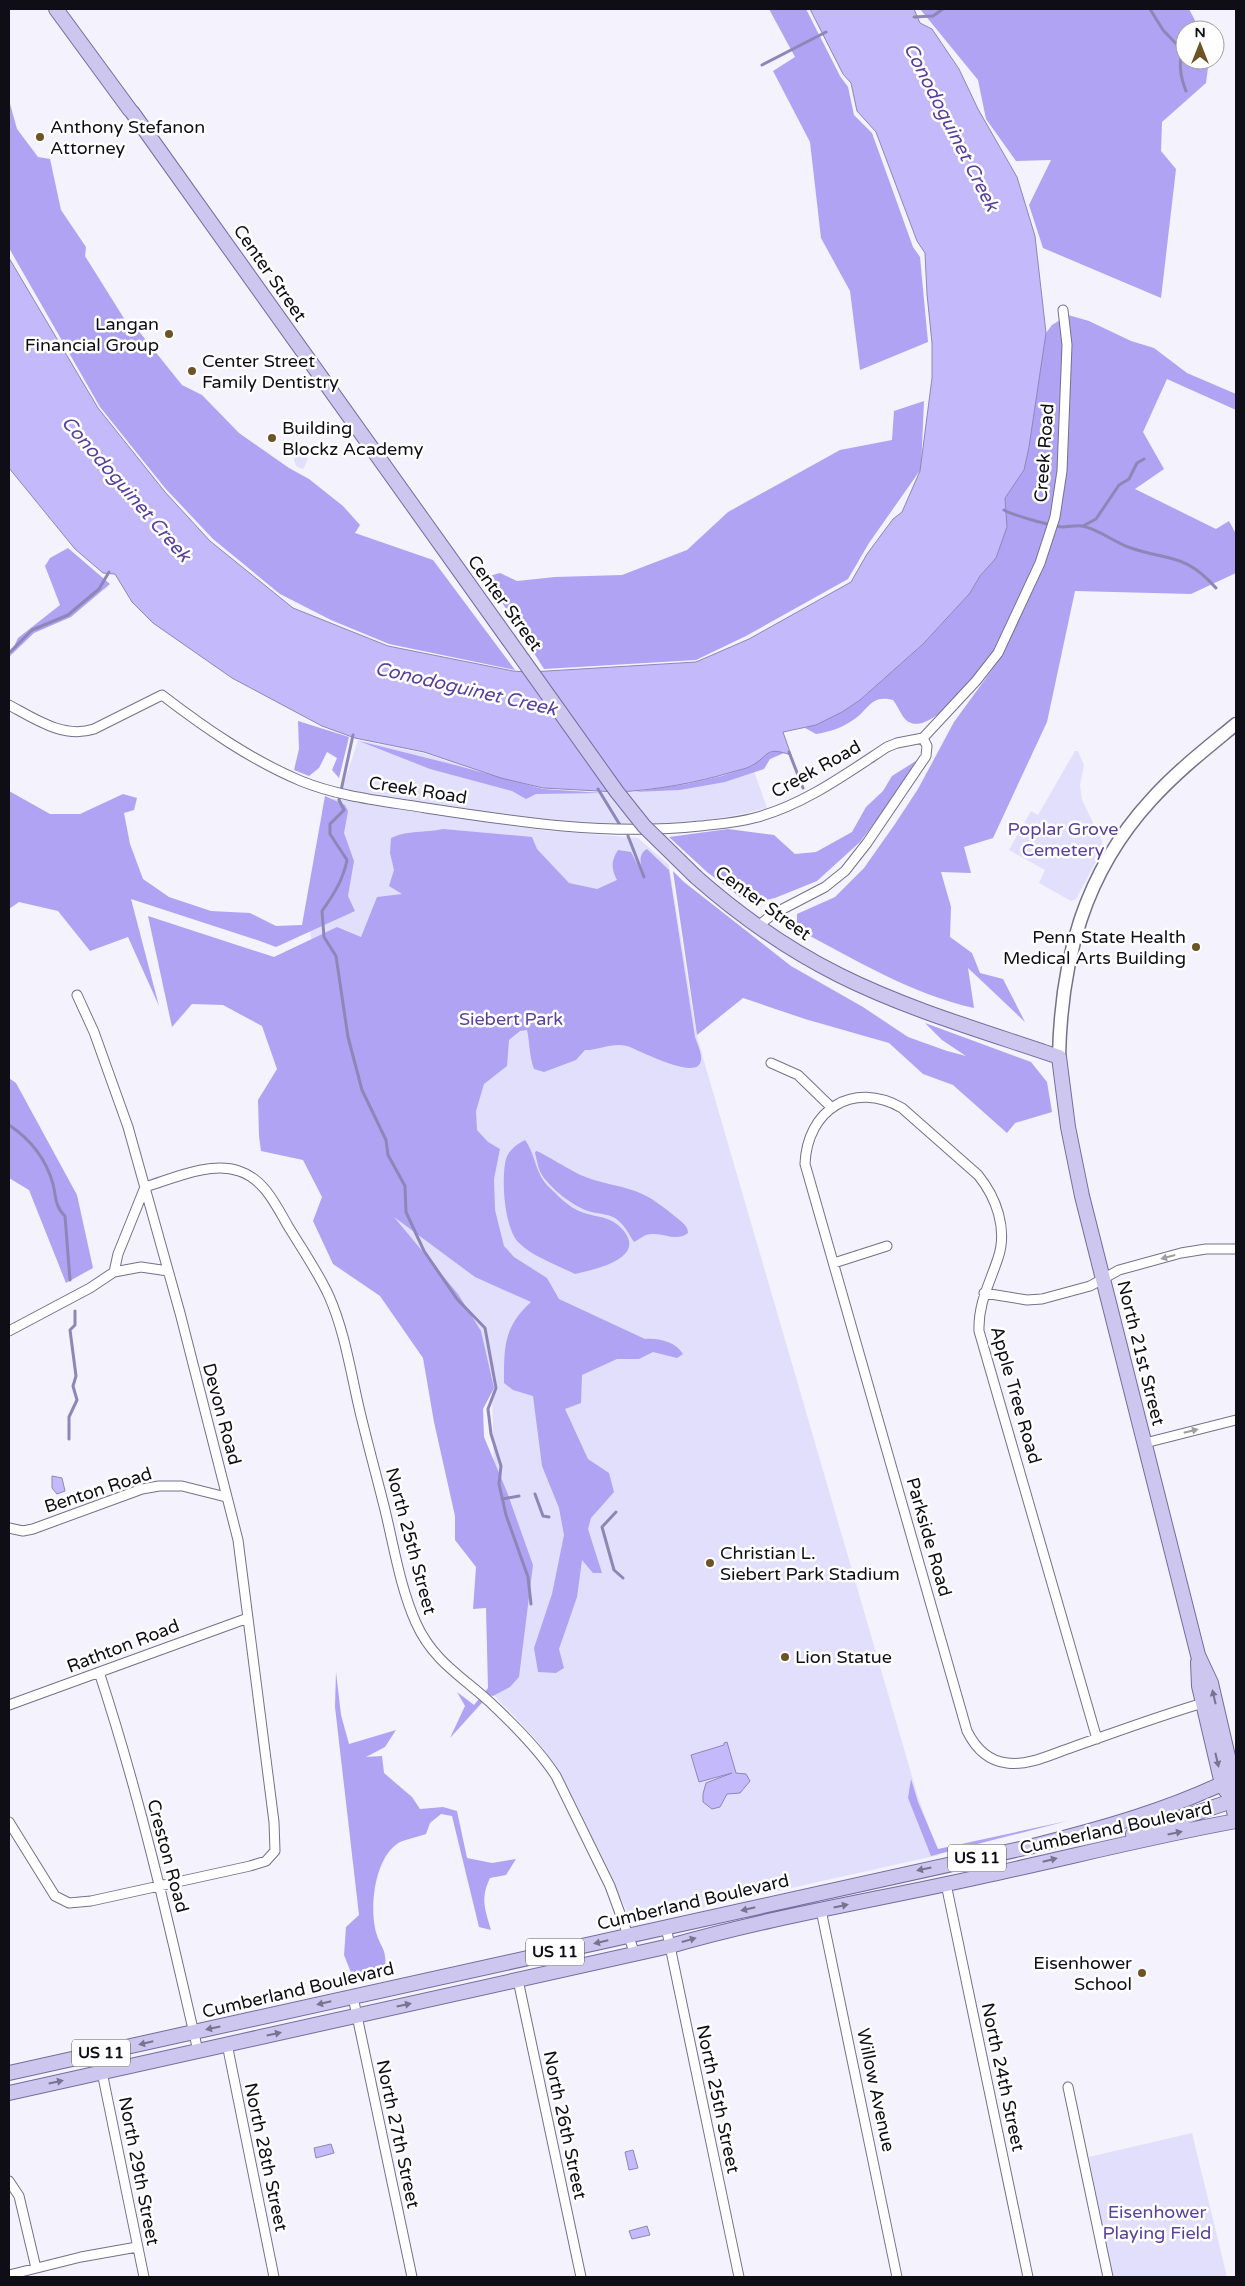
<svg xmlns="http://www.w3.org/2000/svg" width="1245" height="2286" font-family="'Varela Round',sans-serif">
<rect width="100%" height="100%" fill="#f3f2fd"/>
<path fill="#e2dffc" d="M300 450 308 459 303 469 297 467 294 461 296 451Z
M358 740 423 753 500 778 543 789 618 793 634 792 687 784 752 766 767 808C630 845 479 811 342 790Z
M1075 751H1078L1084 765 1080 785 1082 800 1102 841 1101 852 1076 899 1071 901 1039 883 1045 870 1009 850 1031 811 1038 815Z
M329 798 541 830 638 838 669 865 697 1037 918 1797 939 1855 639 1922 633 1920 629 1916 563 1778 539 1743 491 1692 494 1481 492 1388 393 1246 337 1072 310 933Z
M1192 2133 1227 2277H1112L1089 2157Z"/>
<path fill="#b0a3f3" d="M769 9H806L840 76 848 87 854 115 872 133 913 247 920 257 928 342 860 370 850 291 821 238 810 142 773 71 795 57Z
M920 9H1189L1200 30H1185V60H1209L1206 83 1162 122 1161 151 1176 169 1161 298 1043 248 1029 205 1051 160 1016 161 986 119 978 80Z
M9 100 17 129 38 157 50 159 61 210 86 247 85 256 125 320 137 329 182 385 202 395 239 433 289 468 309 479 343 506 360 525 355 533 433 560 515 670 389 644 331 620 280 594 213 539 165 488 100 407 9 248Z
M1068 315 1089 321 1131 341 1154 348 1187 373 1236 394V410L1167 379 1143 432 1164 469 1135 489 1216 529 1229 521 1236 534V573L1191 594 1075 591 1047 722 993 838 964 847 971 873 941 872 951 907 950 937 972 953 980 973 1003 979 1025 1022 968 968 974 1008C911 994 854 959 797 929V914L835 897 864 868 895 824 918 789 954 722 1002 656 1034 583C1021 605 1010 629 995 650 982 668 936 732 911 723 902 720 899 707 893 700 870 694 869 710 853 720 842 728 829 732 816 734L805 728 842 712 860 700 923 644 970 593 980 576 996 558 1005 498 1024 470 1046 333 1052 325Z
M924 401 921 469 869 543 848 579 746 636 696 660 544 669 486 577 500 573 517 581 555 577 622 575 687 550 728 512 840 450 892 440 894 411Z
M68 548 110 584 71 617 34 633 9 657 18 638 60 605 45 566 50 558Z
M298 721 349 737 339 778 332 770 337 758 327 752 319 768 309 776 294 770 299 749Z
M359 741 455 765 543 789 602 793 536 794 526 799 512 791 430 769Z
M778 750 784 753 770 759 764 769 725 782 680 790 634 792 687 784 722 776 752 766 765 754Z
M919 759 903 785 860 842 817 881 775 898 757 902 740 897 707 872 669 837 728 829 774 835 795 854 816 852 852 832 866 807 883 791 892 776Z
M9 791 50 814H80L123 794 137 798 134 810 124 813 130 844 143 879 169 897 211 911 250 913 276 926 302 925 325 796 345 805 348 811 344 833 354 861 348 896 355 911 276 947 260 941 270 937 260 941 131 899 159 1006 128 937 90 951 58 911 19 902 9 909Z
M443 829 532 837 537 849 569 883 597 889 617 880C611 868 611 861 618 850L631 852 645 879C643 869 635 856 647 849L669 870 695 1037C697 1043 702 1053 701 1060 699 1083 637 1049 627 1046 613 1042 600 1050 585 1050L576 1060 544 1072 534 1069C529 1055 530 1044 527 1030L520 1031 509 1040 507 1066 484 1084 476 1111 477 1130 488 1142 500 1149 494 1179 495 1210 504 1246 514 1257 547 1278 559 1299 645 1339C659 1338 676 1342 683 1354L677 1358 653 1352 639 1359H617L582 1375 581 1403 565 1409 588 1459 609 1473 614 1492 591 1518 588 1529 602 1573H593L582 1560 577 1597 559 1649 564 1668 556 1673 538 1672 534 1648 552 1594 564 1535 559 1508 542 1466 533 1396 513 1390 504 1383C504 1349 503 1327 531 1302L475 1277 394 1217 458 1294 481 1331 494 1388 483 1409 484 1437 507 1492 533 1565 519 1677 510 1687 493 1696 489 1695 450 1738 465 1706 457 1692 474 1705 488 1688 486 1608 473 1609 476 1567 455 1540V1516L434 1422 423 1358 380 1296 333 1264 313 1221 322 1197 303 1160 261 1151 259 1136 258 1100 277 1069 262 1026 223 1005 192 1004 172 1027 148 916 274 957 337 927 361 937 377 897 402 894 389 886 394 870 390 853 391 838C407 830 425 833 443 829Z
M673 871 684 882 791 966 863 1007 908 1037 947 1051 966 1056 942 1040 925 1023 1031 1062 1047 1082 1052 1112 1015 1123 1007 1133 953 1085 923 1074 889 1043 805 1019 743 998 697 1035Z
M9 1078 16 1083 77 1195 93 1268 66 1283 29 1190 9 1178Z
M525 1140C536 1155 535 1174 549 1187 557 1195 566 1204 575 1209 587 1216 600 1215 612 1221 619 1225 627 1232 629 1241 633 1262 591 1270 575 1274 557 1265 533 1257 518 1242 504 1226 501 1179 506 1159 508 1151 517 1144 525 1140Z
M536 1151C540 1151 574 1173 583 1176 600 1183 618 1185 635 1191 650 1196 665 1208 677 1218 682 1222 688 1226 688 1233 676 1242 665 1233 652 1234 644 1234 640 1239 634 1242 628 1233 625 1225 615 1218 606 1213 597 1214 588 1211 573 1206 551 1189 542 1175 538 1169 537 1160 535 1153Z
M336 1672 341 1715 349 1744 396 1730 385 1747 366 1757 382 1756 384 1773 412 1797 420 1809 443 1807 457 1811 467 1858 492 1863 516 1859 506 1875 490 1878C480 1899 485 1909 491 1930L479 1927 452 1816 441 1814 430 1823 426 1834C418 1837 407 1839 400 1842 375 1856 370 1904 375 1928 379 1948 389 1948 384 1972L354 1980 344 1955 346 1927 359 1915 335 1707Z
M911 1779 918 1802 938 1849 1067 1821 931 1856 908 1798Z"/>
<path fill="#c4bafb" stroke="#8e86b7" d="M810 9H914L920 23 932 29 959 69 978 109 1017 177 1035 236 1046 333 1029 447 1024 470 1005 498 1007 527 996 558 980 576 970 593 923 644 860 700 842 712 816 725 783 732 791 755C764 746 771 755 751 766 746 769 738 770 732 772 696 783 656 790 618 792L531 672 696 662 749 639 851 582 867 554 893 519 902 512 920 471 932 378V343L927 294 925 253 917 241 876 132 857 111 851 83 843 74Z
M9 258 98 408 165 492 210 541 293 608 388 646 513 671 527 672 617 792 543 788 501 778 424 752 355 738 322 726 232 678 153 623 132 602 115 574 103 573 75 549 9 468Z
M52 1476 62 1478 65 1491 57 1494 52 1488Z
M727 1742 736 1773 746 1774 750 1781 740 1793 727 1794 720 1807 712 1809 703 1802V1794L706 1783 732 1773 699 1782 691 1755 724 1745V1743Z
M331 2144 334 2153 316 2158 314 2148Z
M633 2150 638 2168 629 2170 625 2152Z
M647 2226 650 2235 632 2239 629 2231Z"/>
<g fill="none" stroke-linecap="round" stroke-linejoin="round">
<path stroke="#8e86b7" stroke-width="3" d="M1150 9 1163 30 1182 50C1179 65 1180 76 1186 91
M914 17 933 16 943 9
M762 65 826 32
M1004 510C1012 515 1052 526 1062 527 1069 527 1075 525 1082 526 1099 529 1115 543 1131 548 1169 561 1185 553 1216 588
M1083 526 1096 519 1119 485 1129 479 1137 463 1144 459
M9 653 32 630 68 615 99 589 109 572
M353 735 339 800 344 810 330 824V834L347 860C343 880 334 894 322 911L324 937 336 956 348 1037 362 1090 386 1140 388 1155 405 1186 406 1212 424 1251 457 1299 485 1328 496 1388 488 1409 491 1434 501 1466 499 1484 506 1515 528 1577 531 1604
M789 752 803 788
M598 789 620 825
M628 836 644 877
M9 1125C30 1139 46 1159 53 1184 56 1196 55 1207 65 1216L70 1280
M69 1439V1417L77 1400 73 1386 76 1376 70 1330 75 1325V1311
M535 1494 543 1516 549 1517
M502 1499 519 1496
M616 1512 602 1527 614 1570 623 1578"/>
<g stroke="#74718a" stroke-width="11">
<path id="street" d="M9 705C35 719 64 739 94 729L162 695C205 728 251 760 301 781 340 797 384 801 426 808 517 822 608 836 700 826 718 824 736 823 754 818 802 806 846 774 887 747L897 743 923 738 976 681 998 653 1040 563 1055 517 1062 471 1067 345 1063 310
M758 926 773 914 825 887 845 871 867 843 926 756 927 746 923 738
M771 1063 798 1075 832 1108
M834 1263 887 1246
M114 1272 118 1254 145 1187C172 1179 210 1161 239 1171 264 1179 276 1205 288 1226 302 1249 318 1272 329 1296 345 1332 351 1374 360 1412 368 1445 377 1478 385 1510 394 1547 400 1587 416 1623 434 1663 465 1678 495 1707 517 1728 539 1750 556 1776L610 1886 635 1954
M984 1293 1027 1300 1042 1299 1090 1286 1119 1270 1181 1253 1206 1249H1236
M9 1331 90 1288 114 1272 141 1267 168 1271
M1145 1443 1236 1420
M9 1528 23 1531 33 1529 142 1489 159 1486H182L226 1497
M99 1672C140 1796 169 1924 198 2051
M9 1705 248 1618
M1097 1739 979 1331C978 1303 990 1283 998 1258 1008 1229 996 1197 978 1175L902 1108C853 1080 807 1110 805 1164L967 1731C975 1747 988 1761 1007 1763 1029 1766 1052 1754 1073 1747 1116 1732 1159 1716 1203 1703
M9 1822 55 1896 69 1903 91 1901 250 1866 266 1861 275 1851 274 1822 238 1540 180 1313 128 1127 94 1032 77 995
M946 1884 1028 2277
M821 1910 897 2277
M666 1927 739 2277
M518 1980 581 2277
M353 1997 412 2277
M227 2044 274 2277
M102 2072 144 2277
M1068 2087 1108 2277
M9 2181 19 2196 36 2268
M9 2275 81 2257 137 2247"/>
</g>
<g stroke="#74718a" stroke-width="15">
<path id="secondary" d="M1059 1057C1061 960 1084 873 1151 800 1177 771 1207 748 1236 724"/>
</g>
<g stroke="#746d9d" stroke-width="16">
<path id="primary" d="M56 9 130 110
M132 112 508 639
M696 877C739 915 787 949 839 975 909 1010 986 1032 1059 1057L1068 1127 1082 1196 1198 1655 1211 1683 1233 1778 1232 1801 1236 1821
M1198 1662 1199 1686 1222 1784 1226 1791
M1133 1834 1232 1801
M9 2073 1029 1847C1100 1829 1170 1810 1236 1777
M9 2093 670 1946C774 1916 882 1899 988 1875 1071 1857 1153 1836 1236 1821"/>
</g>
<use href="#street" stroke="#fff" stroke-width="9"/>
<use href="#secondary" stroke="#fff" stroke-width="12"/>
<use href="#primary" stroke="#cdc6ef" stroke-width="14"/>
<g stroke="#746d9d" stroke-width="16" stroke-linecap="butt">
<path id="primary-bridge" d="M508 639 617 792 644 826 696 877"/>
</g>
<use href="#primary-bridge" stroke="#cdc6ef" stroke-width="14"/>
</g>
<defs><path id="oneway-solid" d="M-6-.8H1V-3.2L6.5 0L1 3.2V.8H-6Z" transform="scale(1.25)"/></defs>
<g fill="#9f9fa2">
<use href="#oneway-solid" transform="translate(1168 1257) rotate(165)"/>
<use href="#oneway-solid" transform="translate(1191 1431) rotate(-14)"/>
</g>
<g fill="#78738e">
<use href="#oneway-solid" transform="translate(1214 1697) rotate(-103)"/>
<use href="#oneway-solid" transform="translate(1217 1760) rotate(77)"/>
<use href="#oneway-solid" transform="translate(1175 1833) rotate(-12)"/>
<use href="#oneway-solid" transform="translate(1050 1860) rotate(-14)"/>
<use href="#oneway-solid" transform="translate(924 1869) rotate(168)"/>
<use href="#oneway-solid" transform="translate(841 1906) rotate(-12)"/>
<use href="#oneway-solid" transform="translate(748 1909) rotate(167)"/>
<use href="#oneway-solid" transform="translate(689 1940) rotate(-16)"/>
<use href="#oneway-solid" transform="translate(601 1942) rotate(167)"/>
<use href="#oneway-solid" transform="translate(324 2003) rotate(167)"/>
<use href="#oneway-solid" transform="translate(404 2005) rotate(-12)"/>
<use href="#oneway-solid" transform="translate(213 2028) rotate(168)"/>
<use href="#oneway-solid" transform="translate(274 2034) rotate(-12)"/>
<use href="#oneway-solid" transform="translate(146 2043) rotate(167)"/>
<use href="#oneway-solid" transform="translate(56 2082) rotate(-12)"/>
</g>
<g fill="#6d5325" stroke="#fff" stroke-width="2">
<circle cx="40" cy="137" r="5"/>
<circle cx="169" cy="334" r="5"/>
<circle cx="192" cy="371" r="5"/>
<circle cx="272" cy="438" r="5"/>
<circle cx="1196" cy="947" r="5"/>
<circle cx="710" cy="1563" r="5"/>
<circle cx="785" cy="1657" r="5"/>
<circle cx="1142" cy="1973" r="5"/>
</g>
<g text-anchor="middle" dominant-baseline="central" stroke-width="5" stroke-linejoin="round" paint-order="stroke">
<g fill="#fff" stroke="#57565d" stroke-width="1">
<rect x="948" y="1844.5" width="58" height="27" rx="4"/>
<rect x="526" y="1938.5" width="58" height="27" rx="4"/>
<rect x="72" y="2039.5" width="58" height="27" rx="4"/>
</g>
<g font-size="16" font-weight="bold" fill="#0f0e17">
<text x="977" y="1858">US 11</text>
<text x="555" y="1952">US 11</text>
<text x="101" y="2053">US 11</text>
</g>
<g font-size="18" fill="#0f0e17" stroke="#fff" text-anchor="start">
<text x="50" y="127">Anthony Stefanon<tspan x="50" dy="21">Attorney</tspan></text>
<text x="159" y="324" text-anchor="end">Langan<tspan x="159" dy="21">Financial Group</tspan></text>
<text x="202" y="361">Center Street<tspan x="202" dy="21">Family Dentistry</tspan></text>
<text x="282" y="428">Building<tspan x="282" dy="21">Blockz Academy</tspan></text>
<text x="1186" y="937" text-anchor="end">Penn State Health<tspan x="1186" dy="21">Medical Arts Building</tspan></text>
<text x="720" y="1553">Christian L.<tspan x="720" dy="21">Siebert Park Stadium</tspan></text>
<text x="795" y="1657">Lion Statue</text>
<text x="1132" y="1963" text-anchor="end">Eisenhower<tspan x="1132" dy="21">School</tspan></text>
</g>
<g font-size="18" fill="#0f0e17" stroke="#fff">
<text transform="translate(270 273) rotate(55)">Center Street</text>
<text transform="translate(1044 453) rotate(-86)">Creek Road</text>
<text transform="translate(505 603) rotate(54)">Center Street</text>
<text transform="translate(816 769) rotate(-29)">Creek Road</text>
<text transform="translate(418 790) rotate(9)">Creek Road</text>
<text transform="translate(763 903) rotate(36)">Center Street</text>
<text transform="translate(1141 1353) rotate(76)">North 21st Street</text>
<text transform="translate(1016 1395) rotate(74)">Apple Tree Road</text>
<text transform="translate(222 1414) rotate(75)">Devon Road</text>
<text transform="translate(98 1490) rotate(-18)">Benton Road</text>
<text transform="translate(929 1537) rotate(74)">Parkside Road</text>
<text transform="translate(411 1541) rotate(75)">North 25th Street</text>
<text transform="translate(123 1646) rotate(-21)">Rathton Road</text>
<text transform="translate(1116 1828) rotate(-12)">Cumberland Boulevard</text>
<text transform="translate(168 1856) rotate(75)">Creston Road</text>
<text transform="translate(693 1902) rotate(-13)">Cumberland Boulevard</text>
<text transform="translate(298 1990) rotate(-13)">Cumberland Boulevard</text>
<text transform="translate(1003 2077) rotate(78)">North 24th Street</text>
<text transform="translate(876 2090) rotate(78)">Willow Avenue</text>
<text transform="translate(718 2099) rotate(78)">North 25th Street</text>
<text transform="translate(565 2125) rotate(78)">North 26th Street</text>
<text transform="translate(398 2134) rotate(78)">North 27th Street</text>
<text transform="translate(266 2157) rotate(78)">North 28th Street</text>
<text transform="translate(139 2171) rotate(79)">North 29th Street</text>
</g>
<g font-size="18" fill="#59419e" stroke="#fff">
<text x="1063" y="829">Poplar Grove<tspan x="1063" dy="21">Cemetery</tspan></text>
<text x="511" y="1019">Siebert Park</text>
<text x="1157" y="2212">Eisenhower<tspan x="1157" dy="21">Playing Field</tspan></text>
</g>
<g font-size="19" font-style="italic" fill="#58409d" stroke="#fff">
<text transform="translate(951 127) rotate(63)">Conodoguinet Creek</text>
<text transform="translate(126 489) rotate(49)">Conodoguinet Creek</text>
<text transform="translate(466 689) rotate(13)">Conodoguinet Creek</text>
</g>
</g>
<rect width="1245" height="2286" fill="none" stroke="#0f0e17" stroke-width="20"/>
<g transform="translate(1200 45)"><circle r="24" fill="#ffffff" stroke="#9f9fa2"/>
<path d="M0-4L9 19L0 12L-9 19Z" fill="#6d5325"/>
<text y="-8" font-size="14" font-weight="bold" text-anchor="middle" fill="#0f0e17">N</text>
</g>
</svg>
